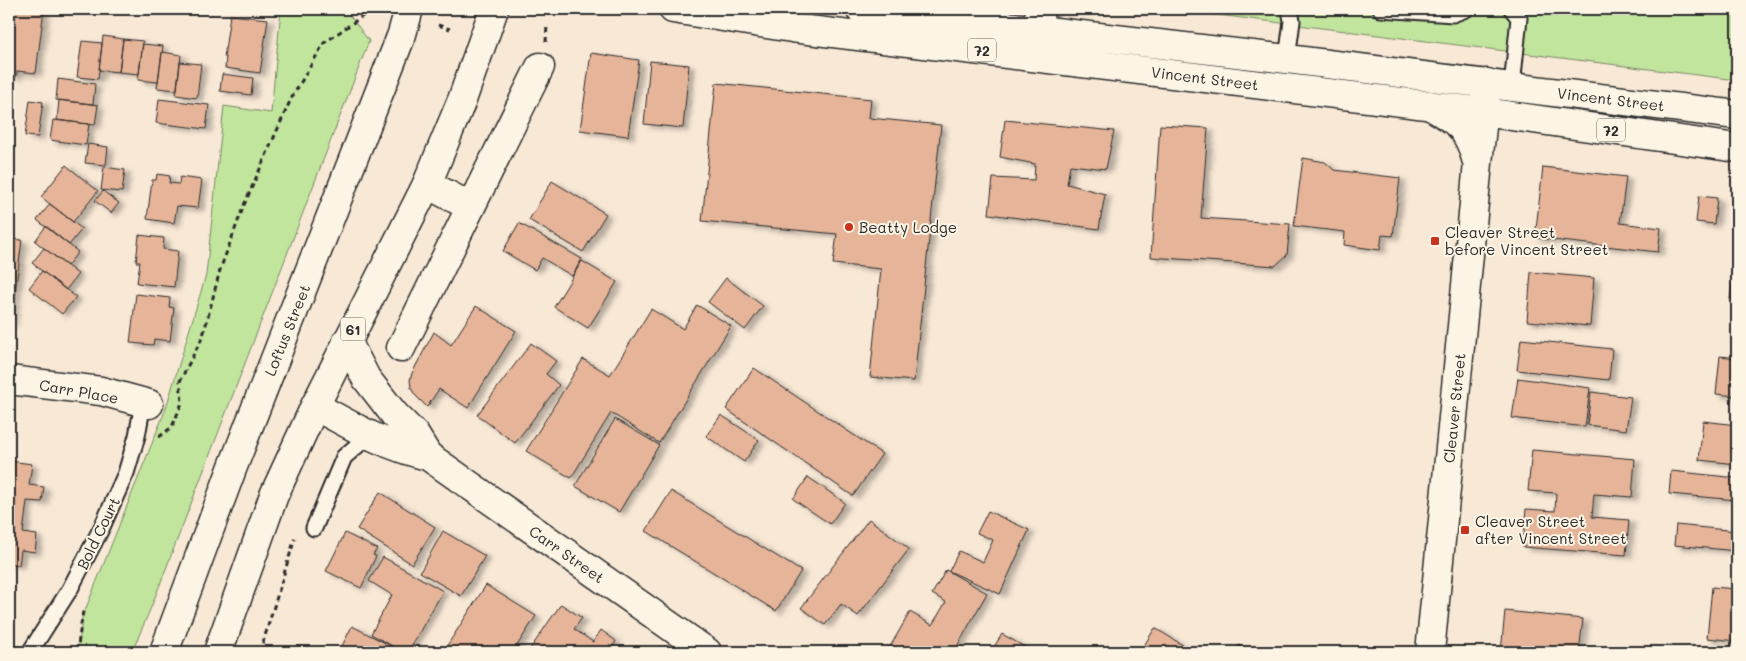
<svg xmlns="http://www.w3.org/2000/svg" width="1746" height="661" font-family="Mali,sans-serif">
<defs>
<filter id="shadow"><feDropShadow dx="5.5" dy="3" stdDeviation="2.5" flood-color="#0004"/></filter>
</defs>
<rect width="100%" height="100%" fill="#f8e8d6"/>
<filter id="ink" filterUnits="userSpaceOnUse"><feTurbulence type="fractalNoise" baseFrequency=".02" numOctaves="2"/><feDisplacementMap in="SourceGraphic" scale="10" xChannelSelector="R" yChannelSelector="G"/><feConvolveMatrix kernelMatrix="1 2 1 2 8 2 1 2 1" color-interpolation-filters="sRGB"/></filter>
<g filter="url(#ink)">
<path fill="#c2e59e" stroke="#768864" d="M281 9H345L369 41 152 605 132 652H78L82 618 165 411 206 275 224 106 271 113Z
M1164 9H1737V80L1234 17Z"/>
<path fill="#e6b498" stroke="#2b2b2b" filter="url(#shadow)" d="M9 9H44L36 73 17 71V76L9 75Z
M230 15 268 19 260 73 225 68 226 57H224Z
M103 36 123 39 119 72 99 70Z
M123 39 143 41 139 74 119 72Z
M82 41 102 43 98 79 77 77Z
M143 44 163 46 158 82 138 80Z
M162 52 181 55 177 90 157 88Z
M591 53 639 60 628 136 580 130Z
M650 61 689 65 683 128 644 124Z
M180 62 201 64 197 98 176 95Z
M222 74 253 78 251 95 220 91Z
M58 79 95 84 93 104 56 100Z
M716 83 871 99 869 118 941 125 914 381 870 377 881 269 833 264 837 234 702 221Z
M159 99 209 105 206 129 156 123Z
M30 100 43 102 38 137 25 136Z
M59 100 98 105 95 125 57 120Z
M53 120 89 124 86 145 50 140Z
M1005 120 1114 131 1106 169 1070 165 1067 184 1105 194 1099 229 989 214 993 178 1034 180 1035 164 1000 157Z
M1160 125 1208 128 1201 218 1290 224 1287 255 1275 266 1151 257Z
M88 144 108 147 106 165 85 163Z
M1303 158 1325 162 1334 170 1400 178 1393 236 1382 235 1380 250 1344 245 1345 232 1294 226Z
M66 165 98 191 73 222 41 197Z
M104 167 125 170 122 192 101 190Z
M1543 167 1626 177 1620 223 1661 228 1658 252 1535 238Z
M157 174 170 176 169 183 179 184 180 177 202 180 198 208 177 206 174 223 147 219 152 180H156Z
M552 181 606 214 583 252 529 220Z
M103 191 119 203 111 213 95 201Z
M1699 196 1717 198 1714 224 1696 222Z
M50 204 82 229 69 245 37 220Z
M519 223 582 259 572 276 542 258 535 270 503 251Z
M46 226 78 252 67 266 35 241Z
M139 235 164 238 163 249 178 251 174 287 137 283 140 262H136Z
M9 239 22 240 11 324H9Z
M44 248 78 274 66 290 32 263Z
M582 261 617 282 588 328 554 307Z
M42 271 76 297 62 314 29 288Z
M1531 272 1594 278 1590 326 1527 321Z
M1734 272H1737V300L1730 299Z
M726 278 763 306 745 330 708 302Z
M136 294 170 298 169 307 174 308 170 341 154 339 153 345 130 343Z
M697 305 731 326 659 443 611 413 571 478 526 451 583 359 610 375 651 309 683 329Z
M476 306 516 331 468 408 439 389 427 407 415 395 411 388 410 380 412 373 434 332 451 345Z
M1521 339 1612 349 1609 380 1517 370Z
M531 343 556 361 546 374 559 385 515 443 477 415Z
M1720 356 1737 358V396L1716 394Z
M754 368 882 454 853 496 726 409Z
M1518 378 1590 388 1585 427 1512 418Z
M1591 392 1631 397 1626 430 1587 425Z
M721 415 759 440 744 462 706 436Z
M615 419 659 445 619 512 575 486Z
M1703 421 1737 425V464L1699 460Z
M1532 450 1635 459 1632 497 1594 494 1592 517 1629 520 1626 555 1523 547 1526 509 1555 511 1556 493 1528 491Z
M9 461 32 464 29 485 44 487 42 502 27 501 23 533 37 535 35 552 21 550 19 565 9 564Z
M1671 471 1737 478V500L1669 494Z
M808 477 845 503 830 524 793 499Z
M671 491 801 571 776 611 646 531Z
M380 492 435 527 412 564 357 529Z
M988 511 1029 530 1000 594 949 571 959 551 983 562 993 540 977 533Z
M869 519 909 549 858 616 841 604 825 625 801 608Z
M1676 525 1737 531V551L1674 545Z
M443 531 485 556 461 596 420 572Z
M345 533 377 549 373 555 376 556 361 588 326 571Z
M383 557 443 591 408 652H403L371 634 392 595 369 581Z
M946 570 987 593 954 652H887L910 612 932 625 946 602 932 594Z
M486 585 536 616 513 652H443Z
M1712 587 1737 589V641L1707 638Z
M561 604 582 618 574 629 593 642 601 630 616 641 609 652H528Z
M1505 611 1583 619 1579 652H1501Z
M352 626 401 651 400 652H339Z
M1155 628 1186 647 1183 652H1140Z
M1002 634 1032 651V652H991Z
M1239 645 1250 652H1234Z"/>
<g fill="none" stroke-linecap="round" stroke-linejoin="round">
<g stroke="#2b2b2b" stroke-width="19">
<path id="service" d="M1381 9 1453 14 1466 9
M1512 9 1519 18 1512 86
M1287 59 1292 21 1290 9
M314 528 344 457 359 444 372 437
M30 652 70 589 102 527 126 473 137 436 143 403"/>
</g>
<g stroke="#2b2b2b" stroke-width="31">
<path id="minor" d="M1035 52 1040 9
M1429 105C1459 122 1468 128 1477 162
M427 184 471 207
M401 348 540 67
M9 380 101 391 149 404
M1430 652 1478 163 1487 83"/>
</g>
<g stroke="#2b2b2b" stroke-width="31">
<path id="tertiary" d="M347 341 366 378 394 414 415 435 428 456
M315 406C352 426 387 447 428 456L707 652"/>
</g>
<g stroke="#2b2b2b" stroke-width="31">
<path id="primary" d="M673 9 792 28 1484 112 1737 148
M860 9 1287 59 1737 115
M164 652 232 469 402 34 409 9
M218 652 274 495 315 406 427 184 462 100 494 9"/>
</g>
<path stroke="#2b2b2b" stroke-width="3" stroke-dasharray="5 4" stroke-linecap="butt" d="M438 25 450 29
M546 42 547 25
M159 437 172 427 182 403 180 381 203 336 220 270 244 205 291 99 324 43 364 15
M77 652 83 611
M260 652 295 538"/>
<use href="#service" stroke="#fcf5e5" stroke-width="15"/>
<use href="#minor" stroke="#fcf5e5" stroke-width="28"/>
<use href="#tertiary" stroke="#fcf5e5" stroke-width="28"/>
<use href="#primary" stroke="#fcf5e5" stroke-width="28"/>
</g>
</g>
<g fill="#c8321e" stroke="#fcf5e5" stroke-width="2">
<circle cx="849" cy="227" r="5"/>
<rect x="1430" y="236" width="10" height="10" rx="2.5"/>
<rect x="1460" y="525" width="10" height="10" rx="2.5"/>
</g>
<g text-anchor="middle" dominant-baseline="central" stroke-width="4" stroke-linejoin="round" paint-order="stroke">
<g fill="#fcf5e5" stroke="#6a6863" stroke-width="1">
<rect x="968" y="38.5" width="28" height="23" rx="4"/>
<rect x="1597" y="118.5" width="28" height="23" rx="4"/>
<rect x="340.5" y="317.5" width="25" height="23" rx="4"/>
</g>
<g font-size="14" font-weight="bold" fill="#2b2b2b">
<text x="982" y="50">72</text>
<text x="1611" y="130">72</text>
<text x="353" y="329">61</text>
</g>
<g font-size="15" fill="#2b2b2b" stroke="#fcf5e5">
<text transform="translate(1205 78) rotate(7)">Vincent Street</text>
<text transform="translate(1611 99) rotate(7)">Vincent Street</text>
<text transform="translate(287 330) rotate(-68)">Loftus Street</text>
<text transform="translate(79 391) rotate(10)">Carr Place</text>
<text transform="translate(1454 408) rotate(-84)">Cleaver Street</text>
<text transform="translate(98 533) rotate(-64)">Bold Court</text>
<text transform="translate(567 554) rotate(35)">Carr Street</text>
</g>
<g font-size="15" fill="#2b2b2b" stroke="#fcf5e5" text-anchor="start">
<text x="859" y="227">Beatty Lodge</text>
<text x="1445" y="232">Cleaver Street<tspan x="1445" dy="17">before Vincent Street</tspan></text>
<text x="1475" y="521">Cleaver Street<tspan x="1475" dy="17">after Vincent Street</tspan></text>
</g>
</g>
<rect width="1746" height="661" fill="none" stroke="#fcf5e5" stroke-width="30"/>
<rect x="15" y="15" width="1716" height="631" fill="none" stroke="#2b2b2b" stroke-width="2" filter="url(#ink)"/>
</svg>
